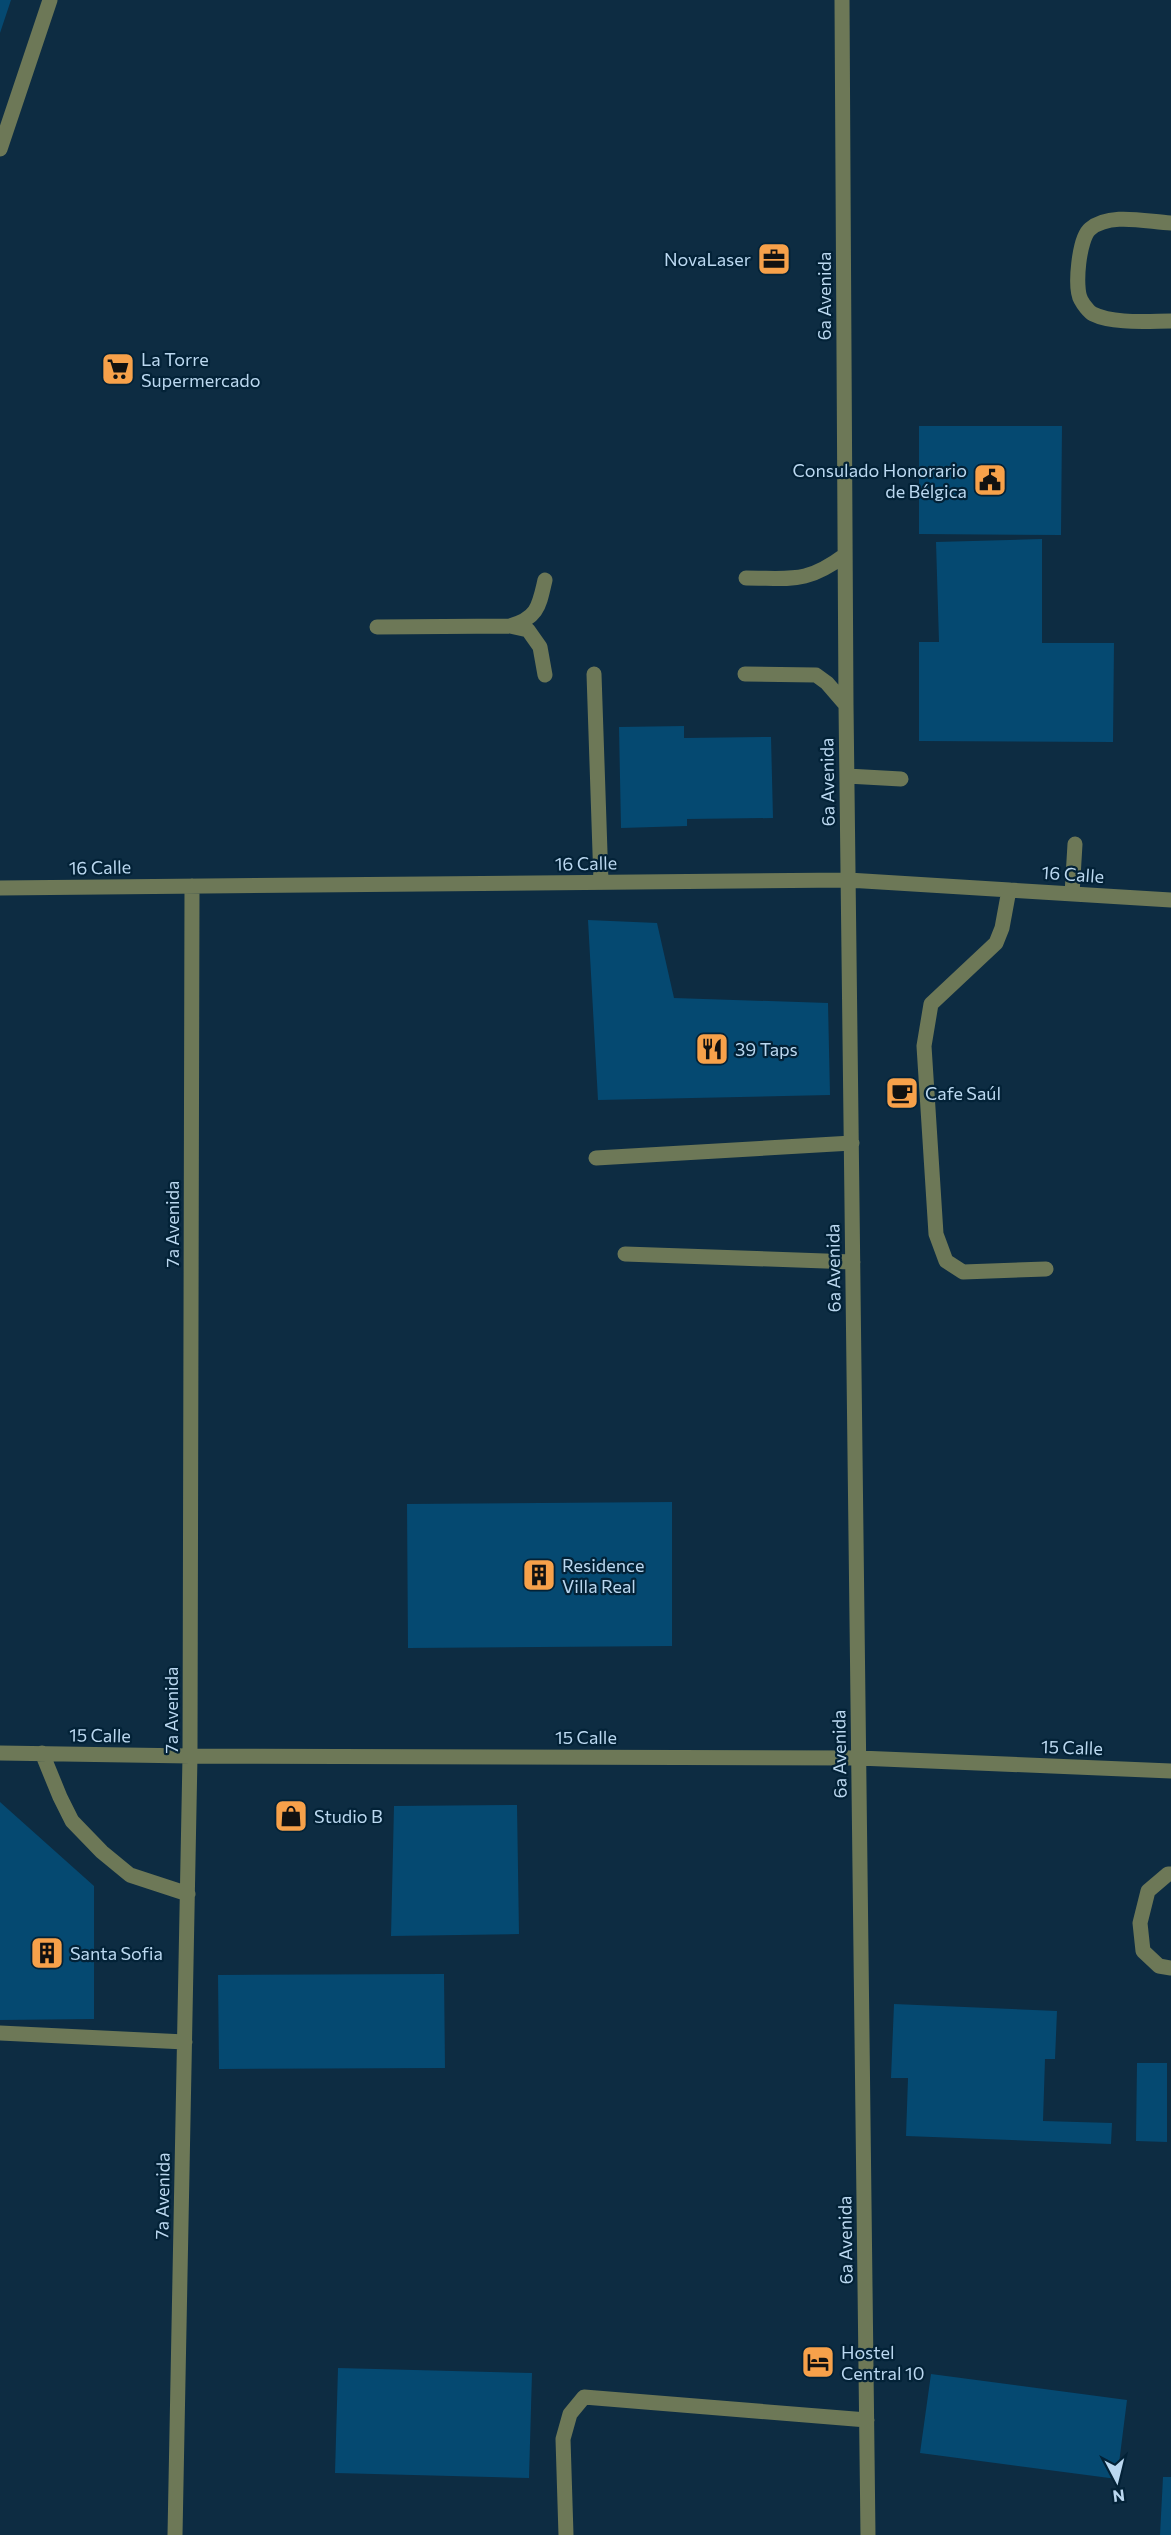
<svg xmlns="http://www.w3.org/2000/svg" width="1171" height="2535" font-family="Commissioner,sans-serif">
<rect width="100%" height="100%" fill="#0d2c42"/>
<path fill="#054971" d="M0 0H11L0 33Z
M919 426H1062L1061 535 919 534Z
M1042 539V643H1114L1113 742 919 741V642H939L936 542Z
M684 726V738L771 737 773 818 687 819V826L621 828 619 727Z
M588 920 657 923 674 998 828 1003 830 1095 598 1100Z
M672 1502V1646L408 1648 407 1504Z
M0 1802 94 1886V2019L0 2020Z
M517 1805 519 1934 391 1936 394 1806Z
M444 1974 445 2068 219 2069 218 1975Z
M894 2004 1057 2011 1055 2059H1045L1043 2121 1112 2123 1111 2144 906 2136 908 2078H891Z
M1137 2063H1167V2142L1136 2141Z
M338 2368 532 2373 529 2478 335 2473Z
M931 2374 1127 2400 1117 2479 920 2453Z
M1163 2477H1171V2535H1160Z"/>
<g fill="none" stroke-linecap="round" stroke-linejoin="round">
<path stroke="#6d7857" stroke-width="15" d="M842 0 846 705 868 2535
M0 149 50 0
M1171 223C1147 222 1110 212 1090 229 1079 238 1074 288 1081 300 1083 304 1089 312 1093 314 1113 324 1149 321 1171 321
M746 578C792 578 806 584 845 555
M510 626C538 618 539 606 545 580
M377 627 510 626 528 630 540 647 545 675
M594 674 601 882
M745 674 816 675 827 683 846 705
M847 776 901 779
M0 888 848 880 1171 900
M1009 890 1002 928 996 943 931 1004 924 1046 936 1234 946 1261 963 1272 1046 1269
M1072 894 1075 844
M596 1158 852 1143
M625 1254 853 1262
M0 1753 190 1756 859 1758 1171 1771
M42 1753 60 1797 72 1821 102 1852 130 1875 188 1894
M1171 1874H1168L1148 1891 1140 1923 1143 1951 1159 1966 1171 1968
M0 2033 185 2042
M175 2535 190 1756 192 886
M566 2535 563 2439 570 2414 584 2397 867 2420"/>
</g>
<defs>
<g id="office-square" transform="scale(1.725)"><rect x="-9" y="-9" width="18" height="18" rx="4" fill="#f7a14a" stroke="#032237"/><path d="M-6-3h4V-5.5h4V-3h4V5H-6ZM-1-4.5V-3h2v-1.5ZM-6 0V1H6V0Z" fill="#111"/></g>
<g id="supermarket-square" transform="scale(1.725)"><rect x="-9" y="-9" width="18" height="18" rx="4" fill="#f7a14a" stroke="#032237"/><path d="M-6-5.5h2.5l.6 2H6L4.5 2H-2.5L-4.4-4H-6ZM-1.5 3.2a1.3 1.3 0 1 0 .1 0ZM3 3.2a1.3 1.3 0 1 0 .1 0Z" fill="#111"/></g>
<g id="civic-square" transform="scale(1.725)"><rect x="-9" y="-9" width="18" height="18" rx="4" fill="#f7a14a" stroke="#032237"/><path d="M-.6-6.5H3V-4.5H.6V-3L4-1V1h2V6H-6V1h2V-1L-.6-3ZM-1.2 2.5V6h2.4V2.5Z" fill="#111"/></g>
<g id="restaurant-square" transform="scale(1.725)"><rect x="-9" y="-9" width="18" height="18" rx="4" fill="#f7a14a" stroke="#032237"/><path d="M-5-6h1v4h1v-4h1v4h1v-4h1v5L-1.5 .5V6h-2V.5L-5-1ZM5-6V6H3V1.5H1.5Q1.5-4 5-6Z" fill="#111"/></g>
<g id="cafe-square" transform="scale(1.725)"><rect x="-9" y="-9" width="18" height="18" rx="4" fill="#f7a14a" stroke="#032237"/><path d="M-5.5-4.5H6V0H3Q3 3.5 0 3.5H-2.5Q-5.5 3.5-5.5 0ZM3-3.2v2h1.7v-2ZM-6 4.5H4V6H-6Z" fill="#111"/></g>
<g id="building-square" transform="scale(1.725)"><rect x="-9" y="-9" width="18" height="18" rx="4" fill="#f7a14a" stroke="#032237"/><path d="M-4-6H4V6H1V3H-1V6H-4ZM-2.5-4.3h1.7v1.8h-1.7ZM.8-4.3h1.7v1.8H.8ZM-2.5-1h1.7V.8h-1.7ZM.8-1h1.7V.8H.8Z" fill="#111"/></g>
<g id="shop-square" transform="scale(1.725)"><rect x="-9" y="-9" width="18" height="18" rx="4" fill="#f7a14a" stroke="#032237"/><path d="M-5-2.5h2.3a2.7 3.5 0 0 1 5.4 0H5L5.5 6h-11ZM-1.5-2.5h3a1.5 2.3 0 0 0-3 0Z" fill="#111"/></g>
<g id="hotel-square" transform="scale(1.725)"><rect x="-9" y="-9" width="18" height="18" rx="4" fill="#f7a14a" stroke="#032237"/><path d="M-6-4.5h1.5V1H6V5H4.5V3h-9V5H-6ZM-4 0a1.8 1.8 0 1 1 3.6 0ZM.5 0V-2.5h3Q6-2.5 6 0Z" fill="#111"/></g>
</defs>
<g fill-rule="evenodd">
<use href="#office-square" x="774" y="259"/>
<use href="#supermarket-square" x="118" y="369"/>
<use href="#civic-square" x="990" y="480"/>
<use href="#restaurant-square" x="712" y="1049"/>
<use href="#cafe-square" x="902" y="1093"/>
<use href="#building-square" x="539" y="1575"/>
<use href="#shop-square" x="291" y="1816"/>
<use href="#building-square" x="47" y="1953"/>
<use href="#hotel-square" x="818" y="2362"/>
</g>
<g text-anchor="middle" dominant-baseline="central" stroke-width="4.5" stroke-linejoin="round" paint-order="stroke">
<g font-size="18" fill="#bbd8f0" stroke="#032237" text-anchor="start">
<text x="751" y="259" text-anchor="end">NovaLaser</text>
<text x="141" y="359">La Torre<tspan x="141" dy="21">Supermercado</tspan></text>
<text x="967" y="470" text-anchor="end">Consulado Honorario<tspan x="967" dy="21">de Bélgica</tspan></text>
<text x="735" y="1049">39 Taps</text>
<text x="925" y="1093">Cafe Saúl</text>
<text x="562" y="1565">Residence<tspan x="562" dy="21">Villa Real</tspan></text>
<text x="314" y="1816">Studio B</text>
<text x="70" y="1953">Santa Sofia</text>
<text x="841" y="2352">Hostel<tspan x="841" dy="21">Central 10</tspan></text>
</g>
<g font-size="18" fill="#bbd8f0" stroke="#032237">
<text transform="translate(824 296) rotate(-90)">6a Avenida</text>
<text transform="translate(827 782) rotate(-91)">6a Avenida</text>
<text transform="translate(586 863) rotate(-1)">16 Calle</text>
<text transform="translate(100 867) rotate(-1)">16 Calle</text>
<text transform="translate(1073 874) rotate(4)">16 Calle</text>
<text transform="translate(172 1224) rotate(-90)">7a Avenida</text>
<text transform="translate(833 1268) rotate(-91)">6a Avenida</text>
<text transform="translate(171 1710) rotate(-90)">7a Avenida</text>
<text transform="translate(100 1735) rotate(1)">15 Calle</text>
<text x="586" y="1737">15 Calle</text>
<text transform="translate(1072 1747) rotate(2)">15 Calle</text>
<text transform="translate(839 1754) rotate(-91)">6a Avenida</text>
<text transform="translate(162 2196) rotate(-89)">7a Avenida</text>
<text transform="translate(845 2240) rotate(-91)">6a Avenida</text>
</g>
</g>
<g transform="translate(1117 2481) rotate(173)" stroke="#032237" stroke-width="4.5" paint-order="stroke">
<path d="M0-4.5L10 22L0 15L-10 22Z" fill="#bbd8f0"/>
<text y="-9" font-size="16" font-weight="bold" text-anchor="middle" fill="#bbd8f0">N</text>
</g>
</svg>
